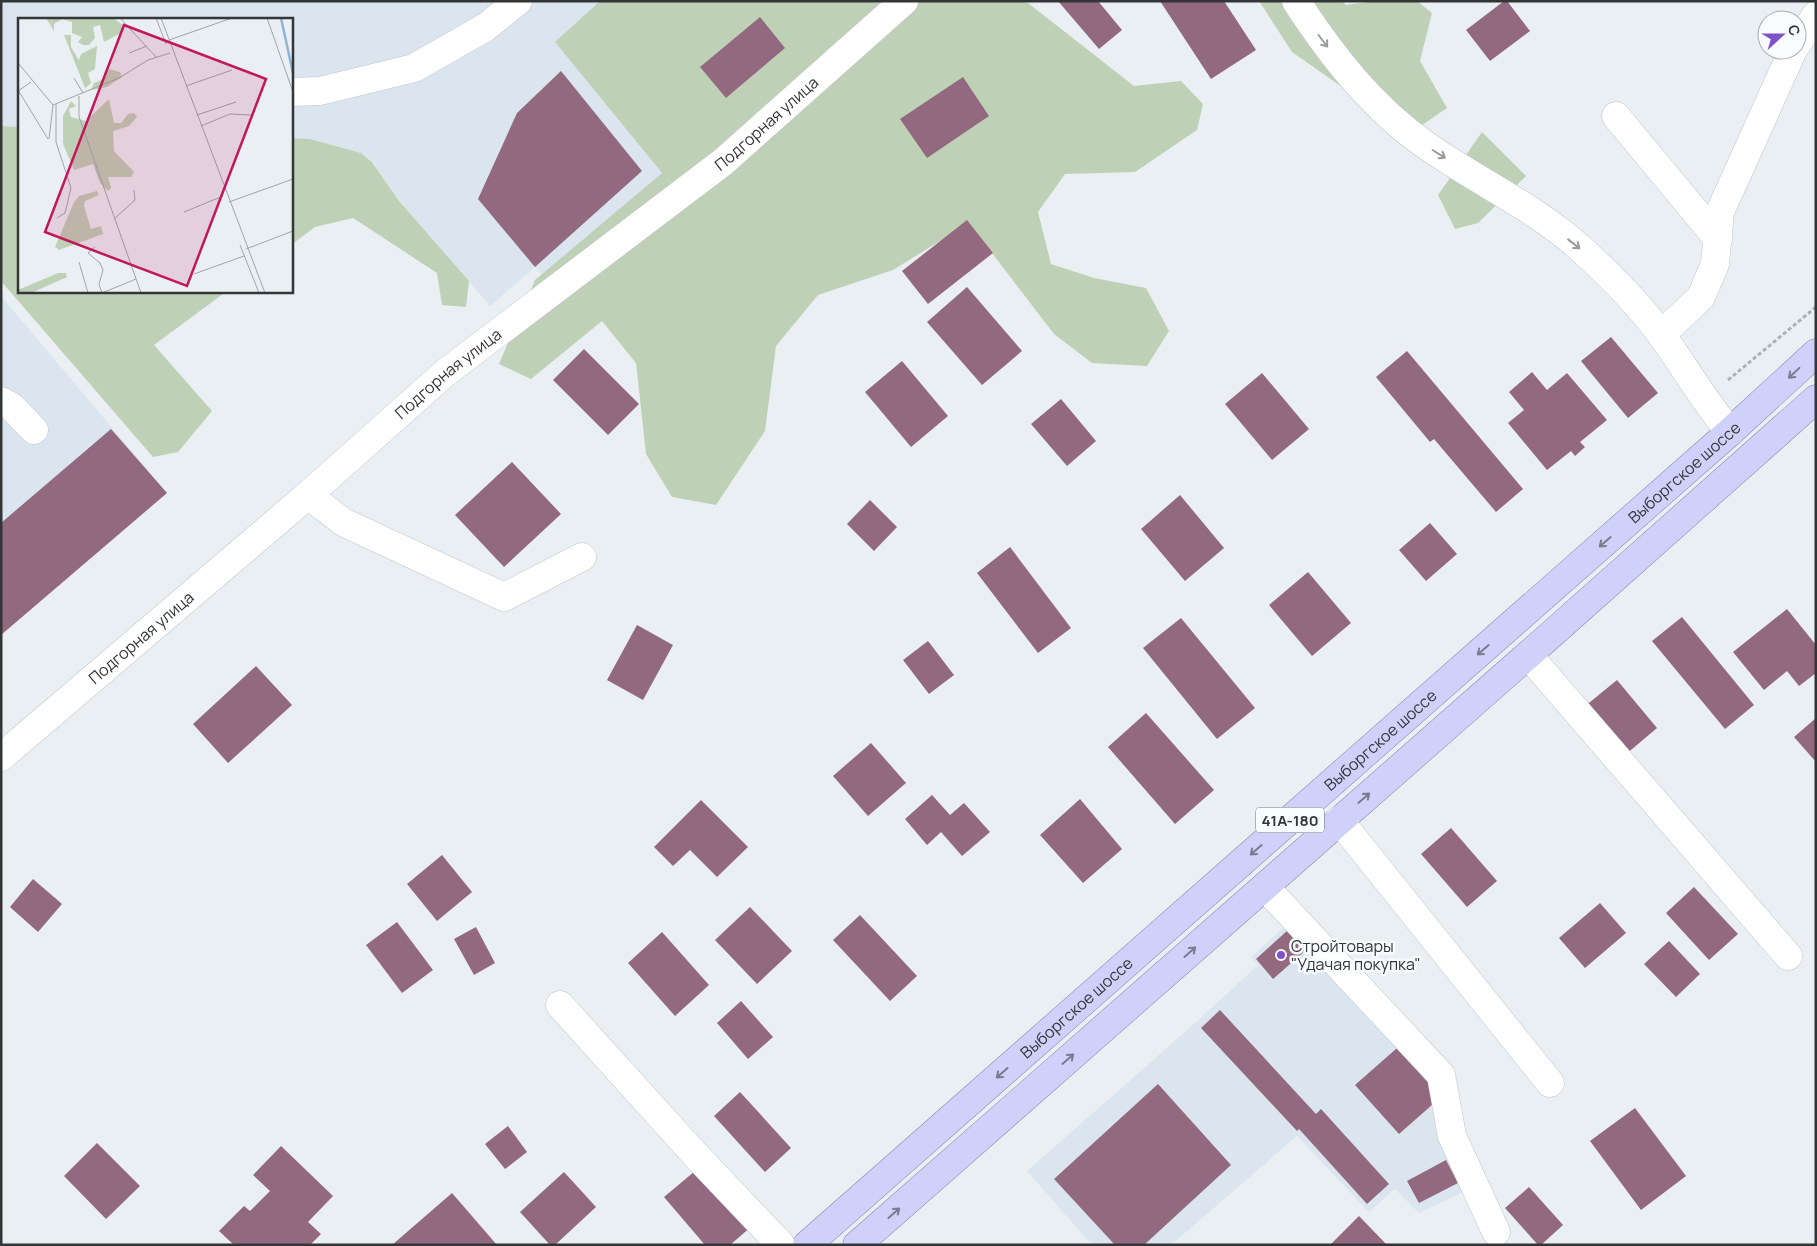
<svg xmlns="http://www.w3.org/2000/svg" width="1817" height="1246" font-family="Manrope,sans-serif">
<rect width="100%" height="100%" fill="#eaeff4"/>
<path fill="#dae5f0" d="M1 1H600L556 42 662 173 542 275 535 267 490 306 399 201 372 161 361 153 310 139 291 138V19H19V127L1 126Z
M1 296 167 493 1 635Z
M1286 925 1447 1099 1465 1191 1419 1213 1395 1189 1369 1212 1297 1136 1171 1245H1092L1027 1171 1194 1024 1258 965 1251 957Z"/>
<path fill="#bed1b6" d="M600 1H1020L1028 3 1134 86 1181 81 1203 104 1197 130 1135 172 1065 174 1038 212 1051 264 1094 278 1146 288 1169 331 1147 366 1092 363 1054 334 969 223 893 270 818 295 776 346 765 431 716 505 672 497 646 454 636 363 602 321 531 379 499 364 535 280 662 173 555 42Z
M1259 1H1342L1346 5 1375 1H1417L1432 13 1420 61 1447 108 1409 134 1292 52Z
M1 126 19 127V291H227L154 345 212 411 178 452 153 457 1 281Z
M1482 132 1526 176 1478 223 1455 229 1438 195Z
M291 138 310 139 361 153 372 162 399 201 469 281 466 307 442 305 437 273 353 218 315 227 291 245Z"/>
<path fill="#93697f" d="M1058 1H1098L1122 30 1099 49Z
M1160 1H1224L1256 50 1211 79Z
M1504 1H1507L1530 31 1490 61 1466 30Z
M760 17 785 48 726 98 700 67Z
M561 71 642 171 535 267 478 199 517 113Z
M963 77 989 116 927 158 900 119Z
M967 220 993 253 928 304 902 271Z
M967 287 1022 351 982 385 927 322Z
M1611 337 1658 393 1628 418 1581 361Z
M584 349 639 404 608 435 553 380Z
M1407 351 1523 489 1496 512 1434 439 1430 442 1376 377Z
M902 361 948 416 911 447 865 392Z
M1532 372 1547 390 1567 373 1607 420 1580 442 1585 447 1575 456 1571 451 1547 470 1508 423 1524 410 1509 392Z
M1262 373 1309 429 1272 460 1225 404Z
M1061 399 1096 441 1067 466 1031 424Z
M111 429 167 493 1 635V523Z
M512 462 561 514 504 567 455 515Z
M1180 495 1224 548 1185 581 1141 529Z
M870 500 897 527 874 551 847 524Z
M1430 523 1457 554 1426 581 1399 550Z
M1010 547 1071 628 1038 653 977 573Z
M1308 572 1351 623 1312 656 1269 605Z
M1787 609 1816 645V673L1799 686 1787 671 1764 690 1733 652Z
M1682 617 1754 705 1725 729 1652 641Z
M1181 618 1255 708 1217 739 1143 648Z
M637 625 673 645 643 700 607 680Z
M928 641 954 675 929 694 903 660Z
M256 666 292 705 228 763 193 724Z
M1617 680 1657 728 1625 755 1584 707Z
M1146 713 1214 790 1175 824 1108 747Z
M1816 718V762L1794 737Z
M871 743 906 783 868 816 833 776Z
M932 795 950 815 964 803 990 832 962 856 941 832 927 845 905 819Z
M1080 799 1122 849 1083 883 1040 835Z
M701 800 748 847 717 877 690 850 673 866 654 847Z
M1451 828 1497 881 1467 907 1421 854Z
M442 855 472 892 437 921 407 884Z
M33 879 62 904 38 932 10 907Z
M1694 887 1738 934 1709 960 1666 913Z
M1600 903 1626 933 1585 968 1559 938Z
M750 907 792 951 757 984 715 940Z
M860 915 917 976 890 1001 833 940Z
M397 922 433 970 402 993 366 945Z
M476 927 495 963 474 975 454 939Z
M1288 930 1306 950 1273 979 1256 959Z
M662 932 709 985 675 1016 628 963Z
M1669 941 1700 974 1676 997 1644 964Z
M741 1001 773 1037 748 1059 717 1023Z
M1220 1010 1316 1114 1321 1109 1389 1184 1367 1204 1299 1129 1297 1131 1201 1028Z
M1397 1048 1441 1097 1399 1134 1355 1085Z
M1158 1084 1231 1165 1144 1245H1115L1054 1179Z
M740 1092 791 1148 765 1172 714 1116Z
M1635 1108 1686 1176 1641 1210 1590 1141Z
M508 1126 527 1152 505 1169 485 1144Z
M97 1143 140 1186 106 1219 64 1176Z
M281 1146 333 1196 308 1222 321 1234 310 1245H234L219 1231 244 1206 250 1211 270 1191 253 1175Z
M1446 1160 1458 1183 1419 1203 1407 1181Z
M701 1166 752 1226 730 1245H705L664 1197Z
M564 1172 596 1207 555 1245H550L520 1212Z
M1529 1187 1563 1225 1541 1245H1538L1505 1208Z
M452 1193 497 1245H392Z
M1359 1216 1387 1245H1330Z"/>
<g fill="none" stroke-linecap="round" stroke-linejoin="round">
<g stroke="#c1c6cb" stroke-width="29">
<g id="minor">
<path d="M1296 1C1332 56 1372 108 1427 146 1477 181 1534 207 1580 248 1610 275 1639 304 1663 337 1685 368 1705 402 1730 432"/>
<path d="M1797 44 1816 15"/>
<path d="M291 92 320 91 414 68 486 27 518 1"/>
<path d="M1616 116 1718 239"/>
<path d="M1661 335 1701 297 1715 264 1720 212 1793 50"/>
<path d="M1 401 12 407 34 430"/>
<path d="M308 495 343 522 504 597 582 557"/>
<path d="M1528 655 1788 956"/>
<path id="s1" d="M1 757 308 495 445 373 723 162 904 1"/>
<path d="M1339 820 1550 1083"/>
<path d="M1265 887 1441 1075 1452 1136 1496 1232"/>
<path d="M560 1005 691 1150 781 1245"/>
</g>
</g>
<g stroke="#8587b3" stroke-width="29">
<g id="major">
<path id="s2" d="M807 1245 1730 432 1816 353"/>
<path d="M857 1245 1528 655 1816 399"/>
</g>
</g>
<path stroke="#adb1b5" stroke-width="3" stroke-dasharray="4 2.5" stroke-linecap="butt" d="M1728 380 1816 307"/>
<use href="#minor" stroke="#fff" stroke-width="28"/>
<use href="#major" stroke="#d0d1fa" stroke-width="28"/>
</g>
<defs><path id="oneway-shaft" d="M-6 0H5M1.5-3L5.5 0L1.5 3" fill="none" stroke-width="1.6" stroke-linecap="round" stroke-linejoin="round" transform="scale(1.25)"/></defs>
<g stroke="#999a9b">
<use href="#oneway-shaft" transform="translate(1323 41) rotate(53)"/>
<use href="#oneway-shaft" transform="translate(1439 154) rotate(32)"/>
<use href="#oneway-shaft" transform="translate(1574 244) rotate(38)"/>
</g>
<g stroke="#7a7b8f">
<use href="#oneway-shaft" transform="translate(1794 373) rotate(137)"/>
<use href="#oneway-shaft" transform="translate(1605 542) rotate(139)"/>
<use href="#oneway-shaft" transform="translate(1483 650) rotate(139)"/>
<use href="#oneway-shaft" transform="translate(1364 798) rotate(-41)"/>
<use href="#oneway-shaft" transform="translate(1256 850) rotate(139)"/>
<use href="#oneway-shaft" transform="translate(1190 952) rotate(-41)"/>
<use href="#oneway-shaft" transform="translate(1068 1059) rotate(-41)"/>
<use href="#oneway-shaft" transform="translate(1002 1073) rotate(139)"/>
<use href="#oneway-shaft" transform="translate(894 1213) rotate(-41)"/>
</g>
<circle fill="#8052ca" stroke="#f9fcff" stroke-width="2" cx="1281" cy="955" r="5"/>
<g text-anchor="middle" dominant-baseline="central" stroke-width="5" stroke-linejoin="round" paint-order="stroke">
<rect fill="#f9fcff" stroke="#6e7173" stroke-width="1" x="1256" y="807.5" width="68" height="25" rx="4"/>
<g font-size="15" font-weight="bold" fill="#333537">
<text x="1290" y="820">41А-180</text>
</g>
<g font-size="16" fill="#333537" stroke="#f9fcff">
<text stroke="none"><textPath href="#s1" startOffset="994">Подгорная улица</textPath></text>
<text stroke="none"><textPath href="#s1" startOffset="589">Подгорная улица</textPath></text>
<text stroke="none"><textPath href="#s2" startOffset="1169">Выборгское шоссе</textPath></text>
<text stroke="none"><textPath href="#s1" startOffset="184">Подгорная улица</textPath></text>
<text stroke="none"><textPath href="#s2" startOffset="764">Выборгское шоссе</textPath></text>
<text stroke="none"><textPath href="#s2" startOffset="359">Выборгское шоссе</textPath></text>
</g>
<g font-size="16" fill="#333537" stroke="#f9fcff" text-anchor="start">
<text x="1291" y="946">Cтройтовары<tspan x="1291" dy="18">"Удачая покупка"</tspan></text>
</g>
</g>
<g transform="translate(18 18)">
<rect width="275" height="275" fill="#eaeff4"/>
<path d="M28 0H95L105 7 103 15 86 24 82 7 75 9 77 20 71 27H65L60 24 64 19 54 15V4L44 1 36 6V13ZM46 17H53V29L61 42 63 36 79 28 77 51 70 55 73 65 67 70ZM91 51 102 54 104 59 89 69 73 72 76 65 86 61ZM91 81 96 105H103L110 96 116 95 119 99 111 108 95 113 96 133 116 154 113 159H90L93 170 90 173 82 165 75 146 56 152 45 126V98L53 83 58 88 51 91 53 99 68 103ZM79 173 81 177 67 183 66 188 73 211 83 208 85 216 41 232 37 229 56 184 61 178ZM40 255H48L49 259 13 275H0V272Z" fill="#bed1b6"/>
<path fill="none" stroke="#8fb4d5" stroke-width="2.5" d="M263 0 275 55"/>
<path fill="none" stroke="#a1a5a8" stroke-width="1" d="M102 0 138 39M138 0 148 26M143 0 247 275M249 0 275 74M151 22 214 0M111 35 129 28M0 45 35 87 31 121M56 60 65 75M168 68 214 52M0 72 30 121M0 73 13 64M61 78V99L123 275M38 86V124L53 170 47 195 39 200M35 87 101 60 130 42 152 35M179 97 218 84M183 108 212 96 233 97M211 184 275 161M166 194 205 178M97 200 117 182 116 172M222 227 241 275M77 229 70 235 82 245 85 252 81 266 84 275M228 231 275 213M61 244 70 275M176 256 226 238M84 275 118 261"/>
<path fill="#c2185b" fill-opacity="0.15" stroke="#c2185b" stroke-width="2.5" d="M106 7 248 61 169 268 27 214Z"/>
<rect width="275" height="275" fill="none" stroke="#333537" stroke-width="2.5"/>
</g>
<rect width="1817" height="1246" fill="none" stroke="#333537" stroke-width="5"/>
<g transform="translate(1782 35) rotate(69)"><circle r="24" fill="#f9fcff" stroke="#aaacaf"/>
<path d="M0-4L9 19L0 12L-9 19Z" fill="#8052ca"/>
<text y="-8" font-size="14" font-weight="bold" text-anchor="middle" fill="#333537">С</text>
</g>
</svg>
